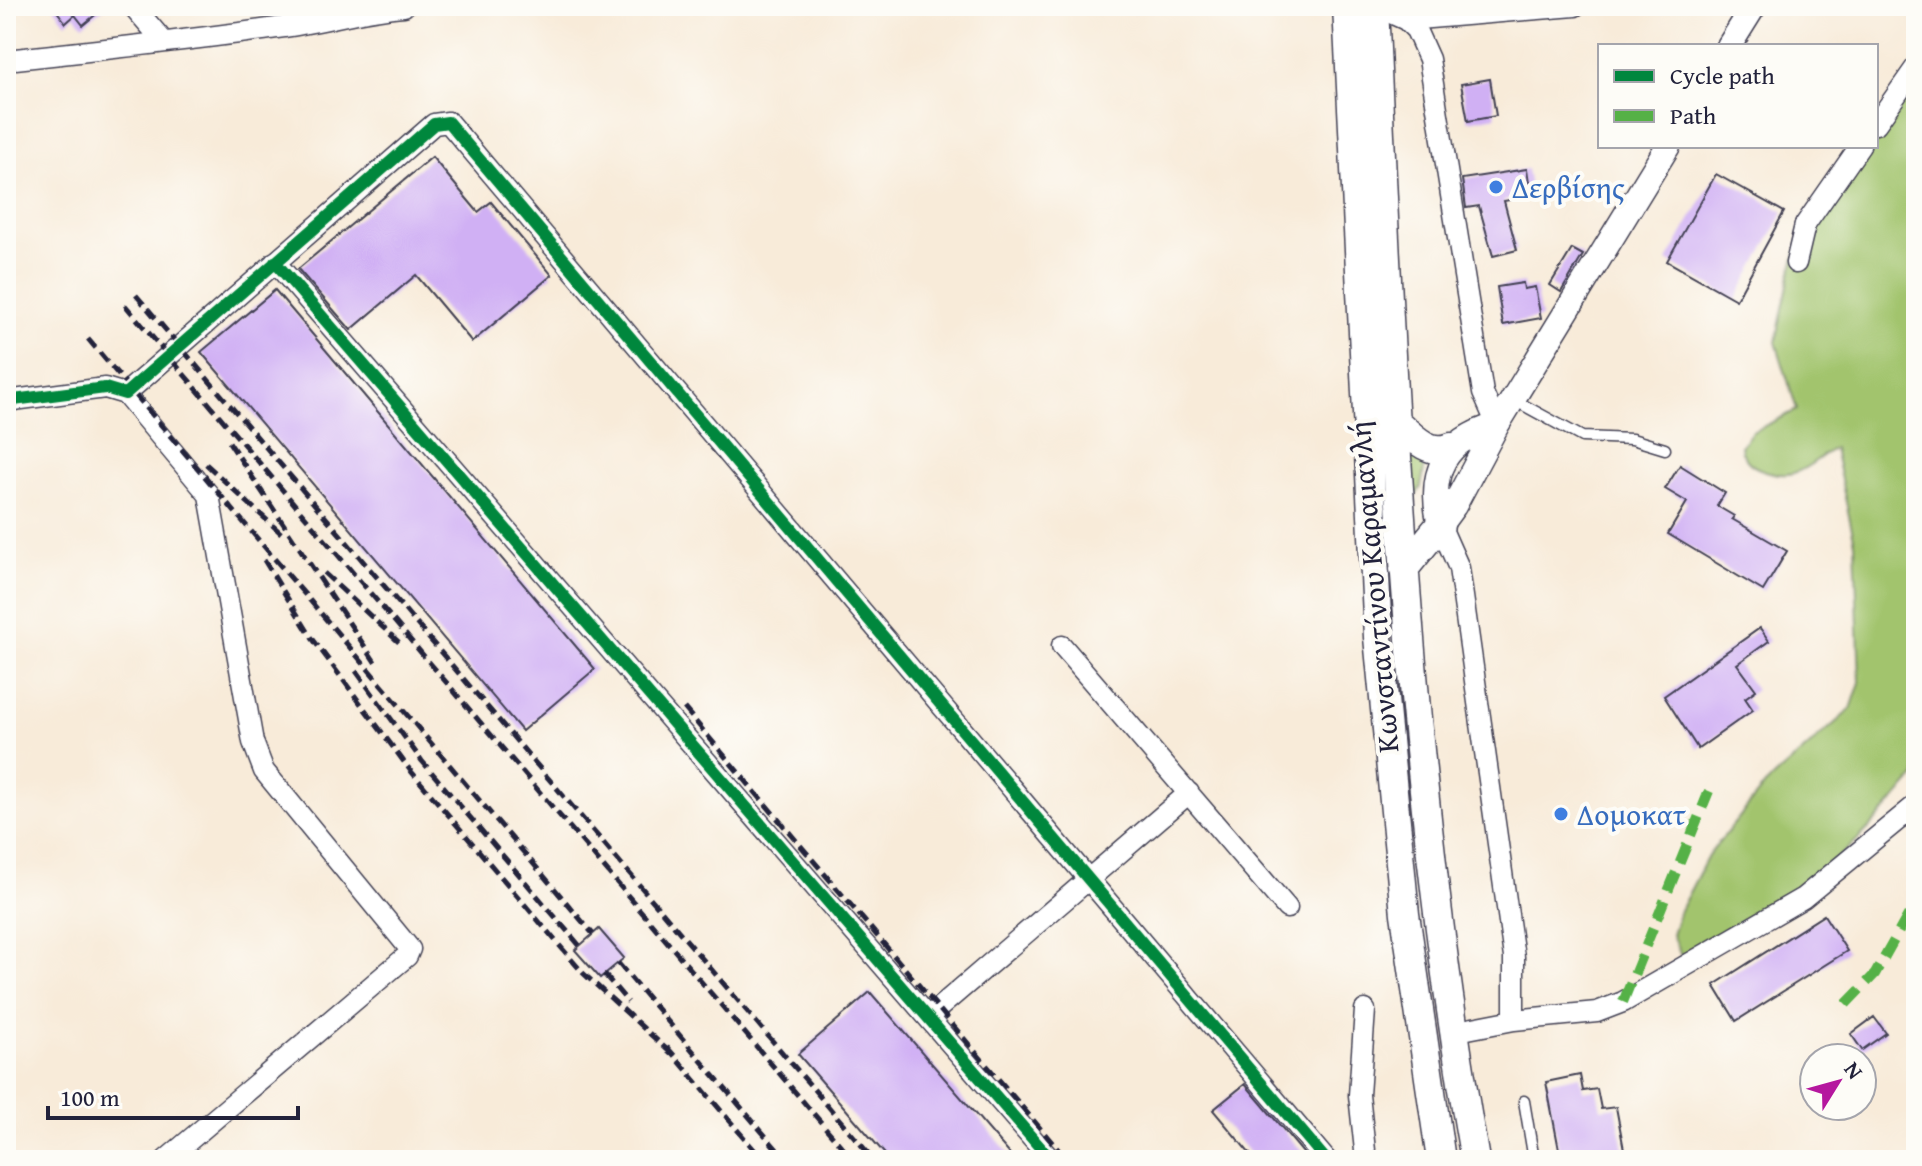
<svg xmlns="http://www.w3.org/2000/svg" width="1922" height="1166" font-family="'Gentium Book Plus',serif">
<rect width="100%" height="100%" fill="#fdfcf7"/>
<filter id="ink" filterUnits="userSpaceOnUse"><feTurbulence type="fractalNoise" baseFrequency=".0125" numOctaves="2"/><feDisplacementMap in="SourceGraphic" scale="16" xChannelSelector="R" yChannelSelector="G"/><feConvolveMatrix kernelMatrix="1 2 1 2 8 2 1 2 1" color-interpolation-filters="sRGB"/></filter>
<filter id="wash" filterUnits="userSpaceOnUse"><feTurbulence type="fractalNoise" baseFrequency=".006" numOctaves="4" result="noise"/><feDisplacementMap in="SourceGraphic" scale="32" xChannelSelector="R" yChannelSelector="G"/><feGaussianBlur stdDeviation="1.8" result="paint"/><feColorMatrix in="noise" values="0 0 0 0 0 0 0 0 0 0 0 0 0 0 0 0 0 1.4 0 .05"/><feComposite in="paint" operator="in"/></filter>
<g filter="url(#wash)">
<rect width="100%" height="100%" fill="#f8ebd9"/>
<path fill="#a2c46d" stroke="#627354" stroke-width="2" d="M1916 72V776C1885 811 1855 847 1816 875 1772 906 1725 927 1684 963L1672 935 1679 912 1708 856 1765 785 1851 709 1860 682 1855 543 1834 448C1805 467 1796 483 1760 469 1749 465 1742 456 1741 446L1752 432 1797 410 1776 342 1790 275 1801 236 1867 146H1876V132Z
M1408 440 1426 458 1421 487 1413 501Z"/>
<g id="blocks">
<path fill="#d0b0f4" d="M53 6H106L83 25 75 15 66 23Z
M1490 79 1496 116 1468 121 1461 84Z
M432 157 478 212 491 202 552 275 472 342 416 275 351 330 298 269Z
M1527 169 1531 196 1504 201 1517 250 1493 256 1479 206 1466 208 1462 179Z
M1716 174 1784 212 1736 300 1667 261Z
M1572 249 1583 255 1561 292 1550 285Z
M1523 283 1524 289 1535 287 1541 318 1503 325 1497 287Z
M275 290 595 669 522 731 201 352Z
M1680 465 1725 493 1717 506 1734 516 1732 519 1787 551 1763 591 1668 534 1687 502 1665 489Z
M1760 628 1769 641 1737 664 1756 690 1745 698 1753 710 1698 749 1664 696Z
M1824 915 1847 951 1736 1021 1714 985Z
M599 929 624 958 600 978 575 950Z
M870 992 1015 1160H890L798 1054Z
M1874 1017 1886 1033 1862 1050 1851 1034Z
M1580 1075 1583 1091 1597 1089 1601 1109 1616 1107 1626 1160H1561L1546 1082Z
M1245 1084 1309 1160H1255L1213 1110Z"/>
</g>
</g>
<g filter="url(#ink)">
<use href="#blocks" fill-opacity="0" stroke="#424053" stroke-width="2"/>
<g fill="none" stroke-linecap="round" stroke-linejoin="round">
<g stroke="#424053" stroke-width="13">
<path id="service" d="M1514 400 1582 437 1632 439 1665 449
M1524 1101 1534 1160"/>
</g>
<g stroke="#424053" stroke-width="23">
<path id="minor" d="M133 6 164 42
M1375 6 1406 20 1575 6
M1406 20 1416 30 1429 59 1483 393 1497 425
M6 60C99 50 192 40 284 27 325 21 363 9 404 6
M1876 124 1916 67
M275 262 1051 1160
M1796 263 1805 225 1860 146
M125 394 209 495 253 742 264 771 410 949 407 956 166 1160
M6 401 105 388 125 394 434 124 448 122 1326 1160
M1440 525 1459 568 1514 957V1020
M1062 646 1287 908
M1365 1010 1359 1095 1366 1160
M928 1017 1189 793
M1452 1032 1514 1020 1597 1012 1623 1002 1803 898 1916 805"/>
</g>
<g stroke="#424053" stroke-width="27">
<path id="tertiary" d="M1729 46 1754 6
M1440 525 1454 506 1497 425 1668 146
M1440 525C1427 471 1445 440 1497 425"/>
</g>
<g stroke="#424053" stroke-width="31">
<path id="secondary" d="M1347 6 1378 637 1405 914 1441 1160
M1374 6C1392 392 1407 779 1475 1160
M1393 419C1410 434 1428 457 1451 447
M1404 569 1440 525"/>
</g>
<use href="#service" stroke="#fff" stroke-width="10"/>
<use href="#minor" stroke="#fff" stroke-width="20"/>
<use href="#tertiary" stroke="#fff" stroke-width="24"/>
<use href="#secondary" stroke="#fff" stroke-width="28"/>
<path stroke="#22223b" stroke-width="5" stroke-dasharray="12 6" stroke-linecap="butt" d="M136 295 874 1160
M125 305 853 1160
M88 339 593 934
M229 442 377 665
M206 464 283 535
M264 560 312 638 410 770 583 973 673 1055
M324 573 403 646
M356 671 422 761 580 946
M684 708 1067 1160
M618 963 786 1160
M604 974 628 1002
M667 1047 763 1160"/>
<path stroke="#55b146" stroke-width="10" stroke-dasharray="20 10" stroke-linecap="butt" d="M1623 1002 1709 791
M1846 1004 1875 974 1916 901"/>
<g stroke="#fdfcf7" stroke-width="17">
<path id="cycleway" d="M275 262 1051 1160
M6 401 105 388 125 394 434 124 448 122 1326 1160"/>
</g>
<use href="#cycleway" stroke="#00873e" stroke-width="12"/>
</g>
</g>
<g fill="#3f7fe0" stroke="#fdfcf7" stroke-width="3">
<circle cx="1496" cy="187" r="8"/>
<circle cx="1561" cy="814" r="8"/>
</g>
<g text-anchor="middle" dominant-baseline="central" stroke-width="8" stroke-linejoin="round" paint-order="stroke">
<g font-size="30" fill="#366cbe" stroke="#fdfcf7" text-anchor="start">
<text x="1512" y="187">Δερβίσης</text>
<text x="1577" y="814">Δομοκατ</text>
</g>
<g font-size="30" fill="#22223b" stroke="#fdfcf7">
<text transform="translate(1373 587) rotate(-95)">Κωνσταντίνου Καραμανλή</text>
</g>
</g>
<rect width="1922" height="1166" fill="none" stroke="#fdfcf7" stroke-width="32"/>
<rect x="1598" y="44" width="280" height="104" fill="#fdfcf7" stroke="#a5a5ac" stroke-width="2"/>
<rect x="1614" y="70" width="40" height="12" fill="#00873e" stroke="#a5a5ac" stroke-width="2"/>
<text x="1670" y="84" font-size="24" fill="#22223b">Cycle path</text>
<rect x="1614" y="110" width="40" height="12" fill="#55b146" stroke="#a5a5ac" stroke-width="2"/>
<text x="1670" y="124" font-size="24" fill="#22223b">Path</text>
<g transform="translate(1838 1082) rotate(53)"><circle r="38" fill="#fdfcf7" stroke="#a5a5ac" stroke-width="2"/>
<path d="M0-6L14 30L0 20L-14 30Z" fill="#b5179e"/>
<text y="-12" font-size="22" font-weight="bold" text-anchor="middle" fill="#22223b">N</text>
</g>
<path d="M48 1106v12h250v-12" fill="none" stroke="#22223b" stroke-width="4"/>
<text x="60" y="1106" font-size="24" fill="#22223b" stroke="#fdfcf7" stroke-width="6" paint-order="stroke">100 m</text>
</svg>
